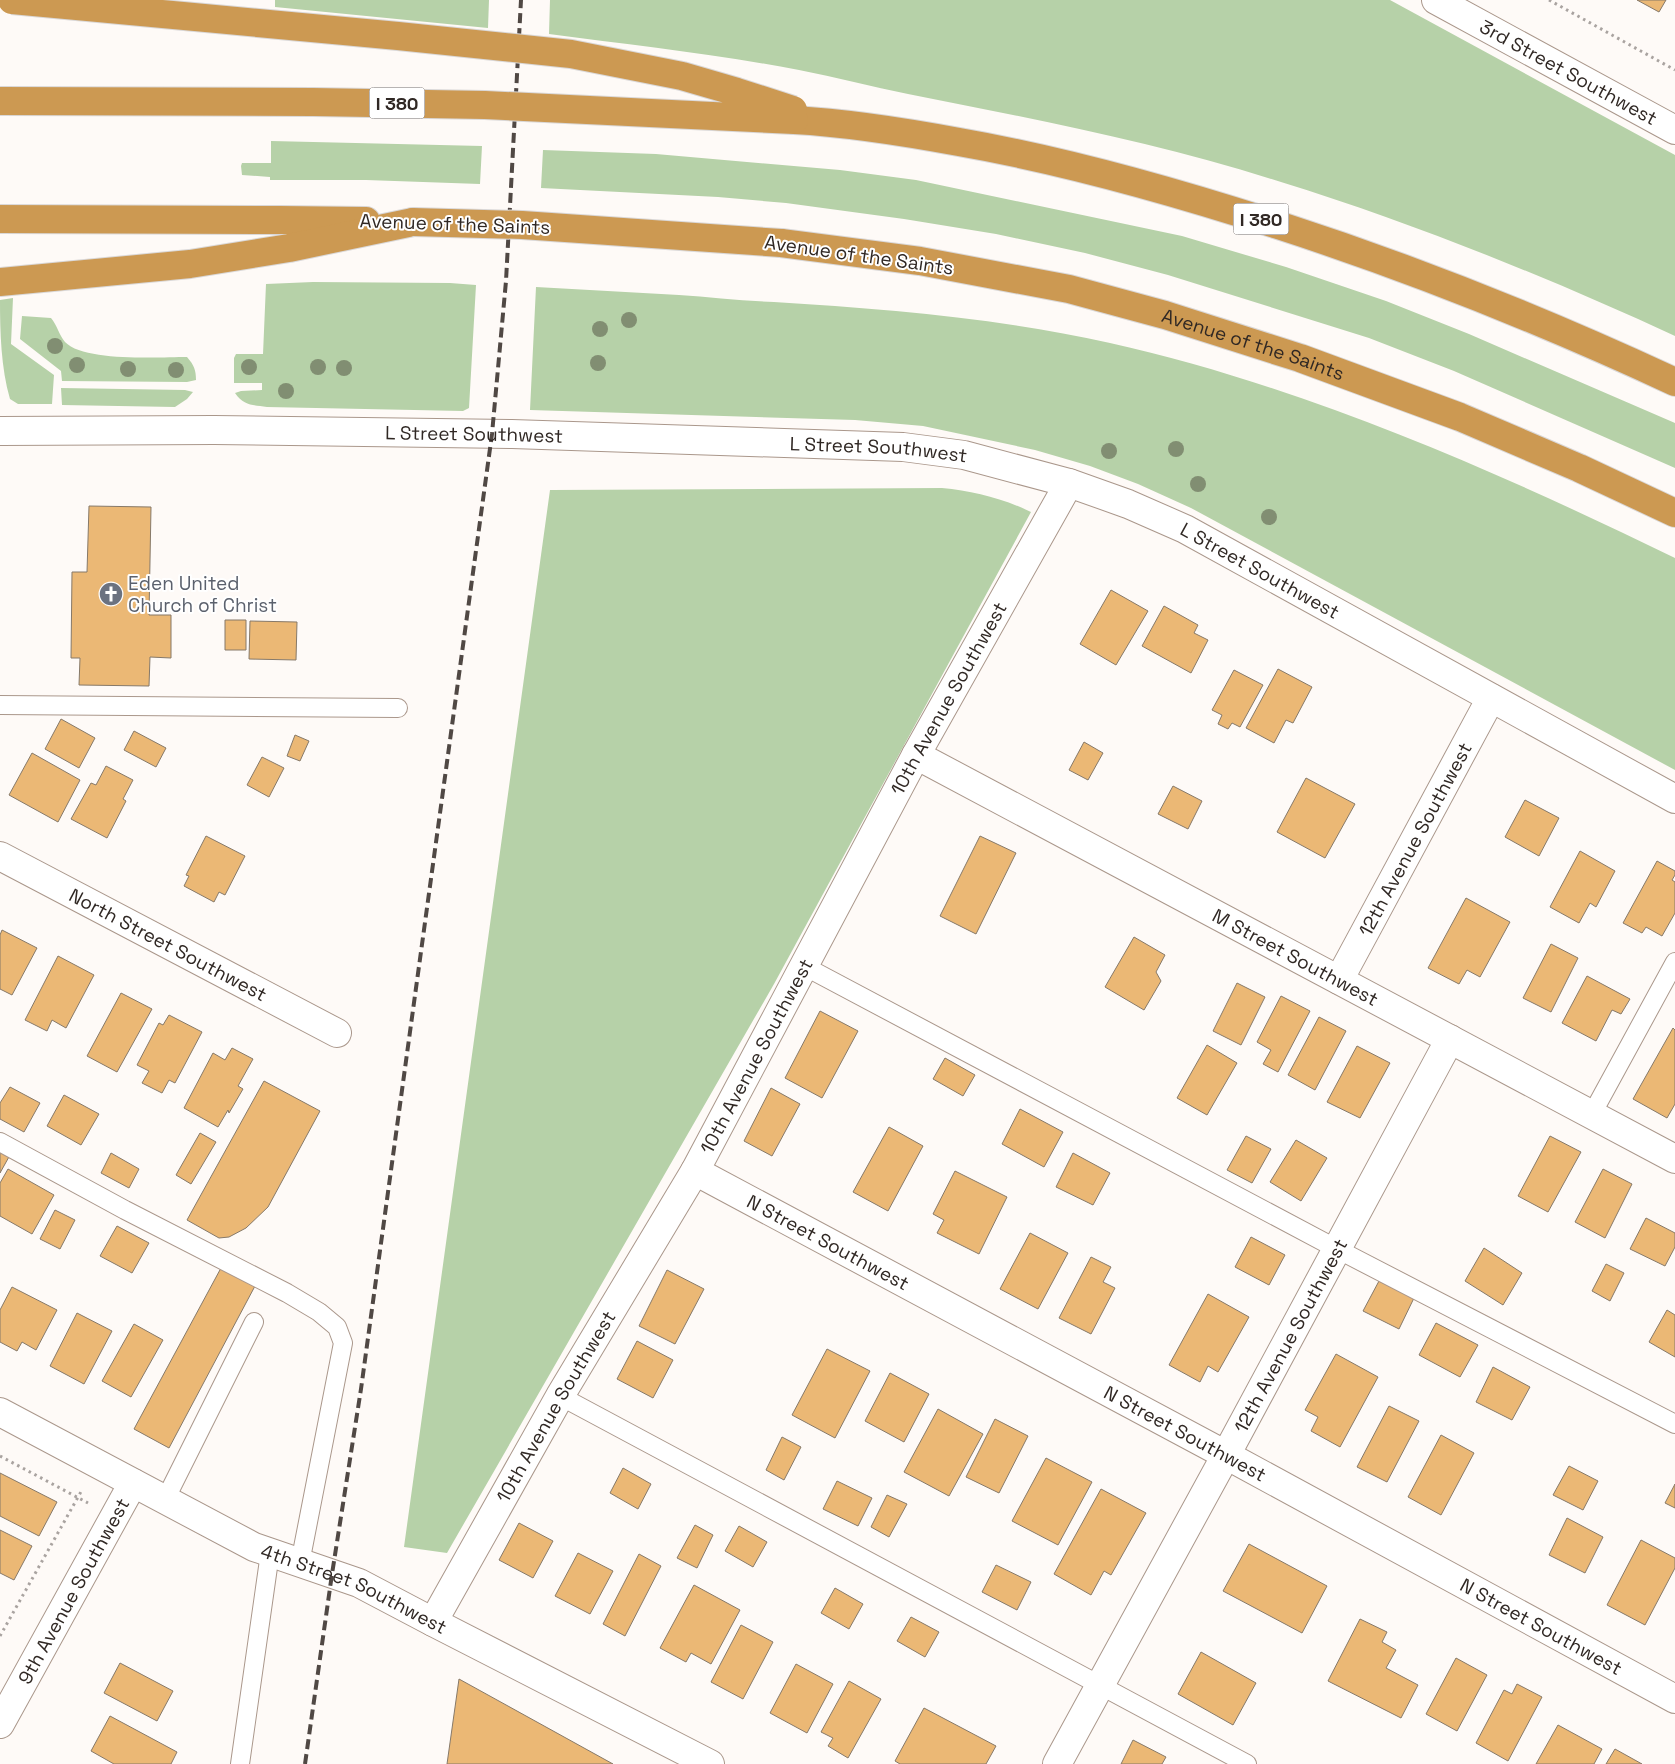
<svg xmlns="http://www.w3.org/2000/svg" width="1675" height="1764" font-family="'Space Grotesk',sans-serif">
<rect width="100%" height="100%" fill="#fefaf7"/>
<path fill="#b6d1a8" d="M275 0H489L488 28 275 7Z
M550 0H1390L1675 155V336C1547 277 1416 224 1281 182 1159 143 1034 119 908 94 872 87 836 77 799 70 716 54 632 45 549 34Z
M271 141 482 146 480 184 366 180H270V177L242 175 241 166 242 163H271Z
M543 150 656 154 840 170 916 180 1182 236 1286 267 1386 301 1469 334 1675 423V468L1454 371 1369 338 1168 275 1085 253 996 234 904 219 786 203 718 197 541 188Z
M313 282 450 283 476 285 469 408 463 411 267 407C253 405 244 406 235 393L241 391 262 390V383H234V358L236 354H263L266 284Z
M536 287C584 290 631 292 679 295 710 297 742 301 774 302 886 309 999 318 1110 343 1306 387 1494 470 1675 558V770L1191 508 1138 484 1090 466 1035 450 923 426 855 420 530 410Z
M13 298 11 344 54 375 52 404H18L10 399C1 368 0 332 0 300Z
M22 316 51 318C57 325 59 335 65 342 84 362 159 357 187 357 194 365 196 370 196 380L187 382 62 381 61 371 20 339Z
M61 388 185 390 193 392 187 399 175 407 62 405Z
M942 488C973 491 1002 498 1031 512L774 984 447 1553 404 1547 550 490Z"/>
<path fill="#ebb875" stroke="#867969" d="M1637 0H1666L1659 12Z
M89 506 151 507 149 615H171V658L150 657 149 686 79 685 80 658H71L72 572H87Z
M1111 590 1148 611 1116 665 1080 644Z
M1164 606 1198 625 1194 633 1208 640 1191 673 1142 646Z
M225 620H246V650H225Z
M250 621 297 622 296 660 249 659Z
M1278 669 1312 687 1293 723 1286 720 1274 743 1246 728Z
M1234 670 1263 685 1240 727 1232 723 1228 729 1218 724 1222 715 1212 710Z
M61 719 95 738 79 768 45 749Z
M134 731 166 748 156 767 124 750Z
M295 735 309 741 300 761 287 756Z
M1084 742 1103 753 1088 780 1069 770Z
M32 753 80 780 58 822 9 795Z
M262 757 284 768 269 797 247 785Z
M106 766 133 780 123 799 126 801 107 838 71 819 91 783 96 785Z
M1306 778 1355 804 1325 858 1277 832Z
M1173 786 1202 801 1188 829 1158 814Z
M1525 800 1559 818 1539 856 1505 837Z
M206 836 245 856 225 895 219 892 214 902 184 886 189 876 186 875Z
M980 836 1016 853 976 934 940 916Z
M1580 851 1615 871 1596 907 1590 903 1579 923 1550 907Z
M1657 861 1675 871V875L1672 880 1675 882V913L1662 936 1646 927 1642 933 1623 923Z
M1466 898 1510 922 1480 977 1467 970 1459 984 1428 968Z
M2 930 37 948 12 995 0 989V935Z
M1134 937 1165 955 1156 972 1161 981 1144 1010 1105 987Z
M1551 944 1578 958 1551 1012 1523 998Z
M58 956 94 975 66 1028 52 1020 47 1031 25 1020Z
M1587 976 1630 999 1621 1014 1612 1010 1596 1041 1562 1023Z
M1237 983 1265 997 1241 1045 1213 1031Z
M121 993 152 1009 117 1072 87 1056Z
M1281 996 1310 1011 1278 1072 1263 1064 1271 1050 1257 1042Z
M820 1011 858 1031 822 1098 785 1078Z
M169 1015 202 1032 175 1083 169 1080 162 1093 142 1083 149 1071 137 1065 159 1023 163 1025Z
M1319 1017 1346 1031 1315 1090 1288 1075Z
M1673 1028 1675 1030V1104L1667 1118 1633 1099Z
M1207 1045 1237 1063 1207 1115 1177 1098Z
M1357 1046 1390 1063 1360 1118 1327 1102Z
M232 1048 253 1059 238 1086 243 1089 229 1113 228 1110 218 1127 184 1108 213 1053 225 1060Z
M945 1058 975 1075 963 1096 933 1079Z
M264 1081 320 1111 268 1207 246 1228 229 1237 219 1238 187 1220Z
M10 1087 40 1103 24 1132 0 1119V1103Z
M771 1088 800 1104 772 1156 744 1141Z
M64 1095 99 1114 81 1145 47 1126Z
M1020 1109 1063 1132 1044 1167 1002 1144Z
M889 1127 923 1146 888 1211 853 1192Z
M200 1133 216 1142 191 1184 176 1175Z
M1246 1136 1271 1149 1252 1183 1227 1170Z
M1550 1136 1581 1152 1548 1212 1518 1196Z
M1296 1140 1327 1158 1301 1201 1270 1182Z
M0 1150 10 1155 0 1173Z
M111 1153 139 1169 129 1188 101 1173Z
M1073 1153 1110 1173 1093 1205 1056 1187Z
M8 1169 54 1195 32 1234 0 1216V1183Z
M1603 1169 1632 1184 1605 1238 1575 1222Z
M955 1171 1007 1197 979 1254 937 1233 944 1220 933 1214Z
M55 1210 75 1220 60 1249 40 1239Z
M1646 1218 1675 1233V1247L1665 1266 1630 1249Z
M117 1226 149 1243 132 1273 100 1256Z
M1030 1233 1068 1253 1038 1309 1000 1289Z
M1251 1237 1285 1255 1269 1285 1235 1267Z
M1484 1248 1522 1273 1503 1305 1465 1281Z
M1091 1257 1111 1267 1103 1282 1115 1288 1091 1334 1059 1318Z
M1606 1264 1624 1273 1610 1301 1592 1291Z
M221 1268 255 1286 169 1448 134 1429Z
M667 1270 704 1289 675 1344 639 1326Z
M1379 1281 1414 1298 1399 1329 1363 1311Z
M12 1287 57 1310 36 1350 22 1342 17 1351 0 1342V1310Z
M1208 1294 1249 1317 1218 1372 1208 1366 1200 1382 1169 1365Z
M1667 1310 1675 1315V1357L1649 1342Z
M77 1313 112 1331 84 1384 50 1366Z
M1436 1323 1478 1345 1460 1377 1419 1355Z
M134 1324 163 1340 131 1397 102 1381Z
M637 1341 673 1360 653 1398 617 1379Z
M827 1349 870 1371 835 1438 792 1415Z
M1336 1354 1378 1377 1340 1447 1311 1431 1318 1417 1305 1410Z
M1493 1367 1530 1387 1512 1420 1476 1402Z
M890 1373 929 1394 904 1442 865 1421Z
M1389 1406 1419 1421 1387 1482 1357 1467Z
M938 1409 983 1434 949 1496 904 1472Z
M995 1419 1028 1436 999 1493 966 1477Z
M1441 1435 1474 1453 1441 1515 1408 1497Z
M782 1437 801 1447 784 1480 766 1470Z
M1046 1458 1092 1482 1058 1545 1012 1521Z
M1569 1466 1598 1481 1583 1510 1553 1495Z
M623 1468 651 1484 638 1509 610 1493Z
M0 1473 57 1502 39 1536 0 1516Z
M837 1481 872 1498 858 1526 823 1509Z
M1675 1484V1508L1665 1503Z
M1101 1489 1146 1513 1111 1575 1104 1571 1091 1595 1054 1574Z
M887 1495 907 1504 889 1537 871 1527Z
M1567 1518 1603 1537 1585 1573 1549 1555Z
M519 1523 553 1541 533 1578 499 1560Z
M695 1525 713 1535 697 1568 677 1558Z
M739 1526 767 1542 753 1567 725 1551Z
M0 1530 32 1546 14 1580 0 1573Z
M1641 1540 1675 1558V1568L1645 1625 1607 1605Z
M1249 1544 1327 1586 1302 1633 1223 1591Z
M578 1553 613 1571 590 1614 555 1596Z
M639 1554 661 1566 625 1636 603 1624Z
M996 1565 1031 1582 1017 1610 982 1592Z
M694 1585 740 1610 711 1664 691 1653 686 1662 660 1648Z
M835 1588 863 1604 849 1629 821 1613Z
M911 1617 939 1632 925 1657 897 1641Z
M1360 1619 1387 1632 1382 1642 1396 1650 1386 1668 1418 1685 1401 1718 1328 1681Z
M741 1625 773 1642 743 1699 711 1682Z
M1201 1652 1256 1683 1233 1725 1178 1694Z
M1456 1658 1487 1675 1457 1731 1426 1714Z
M120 1663 173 1691 157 1721 104 1693Z
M796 1664 833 1684 807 1733 770 1713Z
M459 1679 613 1764H447Z
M849 1681 881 1699 848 1758 828 1746 833 1738 821 1732Z
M1517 1684 1542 1697 1508 1761 1476 1743 1504 1690 1512 1694Z
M924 1708 996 1746 986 1764H900L895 1761Z
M110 1716 177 1752 171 1764H114L91 1751Z
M1558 1725 1602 1749 1594 1764H1536Z
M1133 1740 1166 1757 1162 1764H1121Z
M1615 1749 1642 1764H1606Z"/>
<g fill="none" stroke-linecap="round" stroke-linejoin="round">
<g stroke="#aa978b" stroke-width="20">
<path id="service" d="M0 705 398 708
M804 966 1337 1249 1675 1424
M1592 1114 1675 962
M0 1142 125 1210 287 1293 319 1312 337 1327 343 1343 300 1563
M560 1396 1247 1764
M165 1500 254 1322
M240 1764 270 1553"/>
</g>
<g stroke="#aa978b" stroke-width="30">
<g id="minor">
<path id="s1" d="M916 755 1675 1159"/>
<path id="s2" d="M0 856 337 1033"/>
<path id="s3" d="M1339 980 1491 698"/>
<path id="s4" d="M695 1171 1226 1455 1675 1699"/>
<path id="s5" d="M0 1412 254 1547 359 1583 433 1622 710 1764"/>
<path id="s6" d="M433 1622 560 1396 695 1171 916 755 1069 483"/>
<path id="s7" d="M0 1724 133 1483"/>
<path id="s8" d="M1057 1764 1226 1455 1450 1039"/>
</g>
</g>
<g stroke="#aa978b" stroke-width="30">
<g id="tertiary">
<path id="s9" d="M1436 0 1675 130"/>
<path id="s10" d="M0 431 214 430 512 434 903 447 964 455 1069 483 1128 504 1185 529 1675 799"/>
</g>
</g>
<g stroke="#dad8d8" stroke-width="30">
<g id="motorway">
<path d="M794 120C849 123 905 132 959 142 1068 161 1173 191 1278 225 1414 269 1546 322 1675 382"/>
<path d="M0 219 280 220 366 221"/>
<path id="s11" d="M781 243 920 261 1069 289 1165 315 1300 358 1460 417 1579 468 1675 513"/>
<path d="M0 282 190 264 289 248 413 222"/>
</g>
</g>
<path stroke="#a9a3a0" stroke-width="3" stroke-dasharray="2.5 4" stroke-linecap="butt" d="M1549 0 1675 70
M0 1456 88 1503
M0 1636 82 1490"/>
<use href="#service" stroke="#fff" stroke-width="18"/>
<use href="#minor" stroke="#fff" stroke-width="28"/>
<use href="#tertiary" stroke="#fff" stroke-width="28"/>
<use href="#motorway" stroke="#cc9952" stroke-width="28"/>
<path stroke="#504844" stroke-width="4" stroke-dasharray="10 5" stroke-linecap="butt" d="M305 1764 332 1574 361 1389 492 434 506 281 521 0"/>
<g stroke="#dad8d8" stroke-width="30" stroke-linecap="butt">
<path id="motorway-bridge" d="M12 0 398 36 571 54 682 76 737 92 793 110
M0 101 313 102 485 105 794 120
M413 222 522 225 781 243"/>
</g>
<use href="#motorway-bridge" stroke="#cc9952" stroke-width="28"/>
</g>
<g fill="#818e72">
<circle cx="629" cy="320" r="8"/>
<circle cx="600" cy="329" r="8"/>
<circle cx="55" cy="346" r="8"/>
<circle cx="598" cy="363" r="8"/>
<circle cx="77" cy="365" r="8"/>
<circle cx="249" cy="367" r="8"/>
<circle cx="318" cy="367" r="8"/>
<circle cx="344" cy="368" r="8"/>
<circle cx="128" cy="369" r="8"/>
<circle cx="176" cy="370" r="8"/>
<circle cx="286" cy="391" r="8"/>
<circle cx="1176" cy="449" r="8"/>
<circle cx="1109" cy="451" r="8"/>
<circle cx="1198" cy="484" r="8"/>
<circle cx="1269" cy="517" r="8"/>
</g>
<defs>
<g id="church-disc" transform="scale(1.25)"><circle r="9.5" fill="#6b7280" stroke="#fff"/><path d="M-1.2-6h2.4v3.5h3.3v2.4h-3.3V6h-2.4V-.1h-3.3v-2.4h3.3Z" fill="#fff"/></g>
</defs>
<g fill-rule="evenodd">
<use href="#church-disc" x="111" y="594"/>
</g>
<g text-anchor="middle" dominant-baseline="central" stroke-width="4" stroke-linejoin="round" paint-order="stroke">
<g fill="#fff" stroke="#6e6866" stroke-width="1">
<rect x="369.5" y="87.5" width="55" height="31" rx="4"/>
<rect x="1233.5" y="203.5" width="55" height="31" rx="4"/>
</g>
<g font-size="18" font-weight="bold" fill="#302824">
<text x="397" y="103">I 380</text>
<text x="1261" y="219">I 380</text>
</g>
<g font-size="19" fill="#302824" stroke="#fff">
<text stroke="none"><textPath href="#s9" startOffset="151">3rd Street Southwest</textPath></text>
<text transform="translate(455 224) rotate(2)">Avenue of the Saints</text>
<text transform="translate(859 255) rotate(8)">Avenue of the Saints</text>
<text stroke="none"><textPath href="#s11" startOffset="484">Avenue of the Saints</textPath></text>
<text stroke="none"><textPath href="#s10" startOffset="474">L Street Southwest</textPath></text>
<text stroke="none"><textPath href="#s10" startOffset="879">L Street Southwest</textPath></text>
<text stroke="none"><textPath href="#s10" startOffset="1284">L Street Southwest</textPath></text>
<text stroke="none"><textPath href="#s6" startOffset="1058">10th Avenue Southwest</textPath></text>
<text stroke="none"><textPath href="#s3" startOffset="160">12th Avenue Southwest</textPath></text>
<text stroke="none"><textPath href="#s2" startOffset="190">North Street Southwest</textPath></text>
<text stroke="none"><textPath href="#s1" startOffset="430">M Street Southwest</textPath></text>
<text stroke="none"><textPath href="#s6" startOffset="652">10th Avenue Southwest</textPath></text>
<text stroke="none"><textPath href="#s4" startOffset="151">N Street Southwest</textPath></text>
<text stroke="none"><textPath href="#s8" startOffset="488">12th Avenue Southwest</textPath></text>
<text stroke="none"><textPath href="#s6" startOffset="248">10th Avenue Southwest</textPath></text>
<text stroke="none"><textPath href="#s4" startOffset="556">N Street Southwest</textPath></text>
<text stroke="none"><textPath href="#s7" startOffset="152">9th Avenue Southwest</textPath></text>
<text stroke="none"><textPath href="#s5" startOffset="396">4th Street Southwest</textPath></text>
<text stroke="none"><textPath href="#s4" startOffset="961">N Street Southwest</textPath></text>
</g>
<g font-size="19" fill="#5b616d" stroke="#fff" text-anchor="start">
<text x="128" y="583">Eden United<tspan x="128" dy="22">Church of Christ</tspan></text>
</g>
</g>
</svg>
